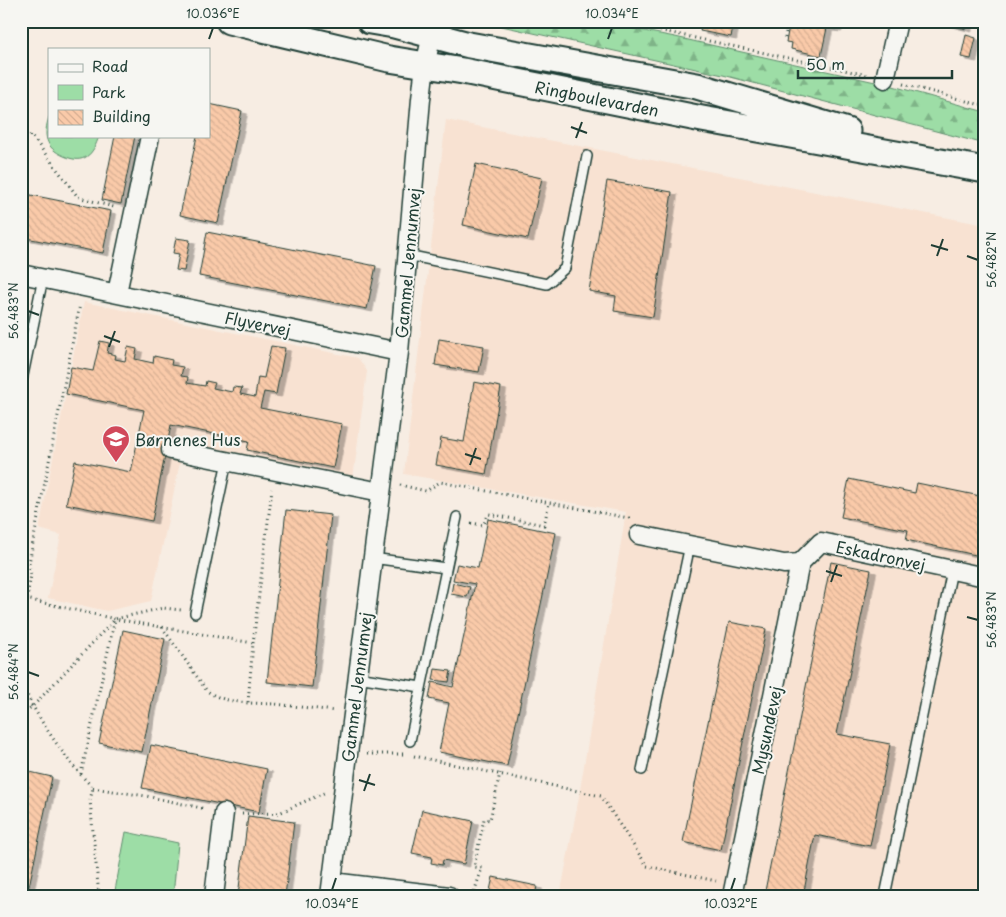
<svg xmlns="http://www.w3.org/2000/svg" width="1006" height="917" font-family="'Playpen Sans',sans-serif">
<defs>
<pattern id="forest-firs" width="22" height="20" patternUnits="userSpaceOnUse" patternTransform="scale(1.25)"><rect width="22" height="20" fill="#9ddda6"/><path d="M5 1l3.5 6h-7zM16 11l3.5 6h-7z" fill="#7fb488"/></pattern>
<pattern id="building-back-hatch" width="6" height="6" patternUnits="userSpaceOnUse" patternTransform="scale(1.25)"><rect width="6" height="6" fill="#facaa9"/><path d="M-1 5l2 2M0 0l6 6M5-1l2 2" fill="none" stroke="#d6ae92"/></pattern>
<filter id="shadow"><feDropShadow dx="5.5" dy="3" stdDeviation="0" flood-color="#0004"/></filter>
</defs>
<rect width="100%" height="100%" fill="#f7ede3"/>
<filter id="ink" filterUnits="userSpaceOnUse"><feTurbulence type="fractalNoise" baseFrequency=".02" numOctaves="2"/><feDisplacementMap in="SourceGraphic" scale="10" xChannelSelector="R" yChannelSelector="G"/><feConvolveMatrix kernelMatrix="1 2 1 2 8 2 1 2 1" color-interpolation-filters="sRGB"/></filter>
<g filter="url(#ink)">
<path fill="#f8e2d2" d="M446 120 985 225V896H560L578 802 626 512 404 474Z
M84 302 358 358 367 371 353 479 183 448 151 601 107 611 48 598 61 535 39 529Z"/>
<path fill="url(#forest-firs)" stroke="#5e8d6d" d="M479 21H593L675 37 893 86 985 112V144L723 75Z"/>
<path fill="#9ddda6" stroke="#5e8d6d" d="M49 117V136H99C93 155 84 165 64 156 45 148 43 135 49 117Z
M126 832 178 843 173 896H114Z"/>
<path fill="url(#building-back-hatch)" stroke="#1f3d34" filter="url(#shadow)" d="M696 21H734L731 37 700 31 702 25 696 23Z
M797 21H837L836 29 827 28 821 56 791 49 792 43 786 42 789 26 795 28Z
M942 21H968L966 29 942 23Z
M966 35 976 38 971 59 961 57Z
M209 104 242 111 218 223 180 215 197 136H209Z
M115 136H135L121 204 102 200Z
M476 164 542 178 528 239 463 225Z
M607 181 672 192 653 317 614 311 616 296 589 291Z
M21 193 111 211 103 253 21 237Z
M207 232 376 266 367 309 199 276Z
M176 238 190 240 184 271 176 270 179 254 173 253Z
M439 339 484 346 479 372 435 365Z
M100 341 109 343 107 353 116 355 115 359 125 361 128 347 137 349 135 359 153 363 154 356 172 360 171 365 183 367 181 376 188 377 187 383 205 386 206 381 215 383 213 388 232 392 233 387 242 388 240 394 255 397 258 377 264 378 271 346 285 348 276 394 264 392 260 408 342 424 333 468 247 450 249 441 171 425 152 521 66 504 75 461 131 472 144 410 66 394 71 367 93 371Z
M474 382 501 387 486 474 436 465 441 438 464 442Z
M849 479 915 493 917 483 985 497V557L906 540 908 530 841 517Z
M286 510 331 515 312 687 267 682Z
M488 519 556 533 507 766 439 752 449 703 429 699 432 682 453 687 475 584 453 580 457 564 478 568Z
M831 562 871 570 837 734 890 744 870 846 815 835 803 896H764Z
M453 583 470 587 467 597 451 594Z
M729 622 766 629 721 850 683 842Z
M123 630 165 639 142 752 99 743Z
M435 669 451 671 449 682 433 680Z
M151 745 267 769 259 812 142 788Z
M21 770 52 777 27 896H21Z
M422 810 473 821 464 864 443 860 442 865 431 863 432 857 412 853Z
M248 816 294 822 285 896H238Z
M493 877 537 886 535 896H483V894L489 895Z"/>
<g fill="none" stroke-linecap="round" stroke-linejoin="round">
<g stroke="#1f3d34" stroke-width="12">
<path id="service" d="M407 255 547 284 565 268 587 156
M21 385 43 278
M372 558 446 568
M195 613 227 461
M357 677 421 687
M410 741 457 517
M642 770 690 545
M885 896 952 570"/>
</g>
<g stroke="#1f3d34" stroke-width="21">
<path id="minor" d="M885 79 898 21
M21 274 399 352
M117 293 150 136
M171 450 381 492
M639 535 784 564 800 563 821 542 985 577
M332 882 449 896
M214 896 224 813
M330 896 399 352 421 99 425 65 432 35
M732 896 800 563"/>
</g>
<g stroke="#1f3d34" stroke-width="29">
<path id="secondary" d="M229 21 389 59 463 71 702 119 985 170
M370 21 394 25 469 45 697 86 847 131"/>
</g>
<path stroke="#1f3d34" stroke-width="3" stroke-dasharray="1 4" stroke-linecap="butt" d="M616 21 867 75
M785 38 788 21
M903 84 985 106
M21 141 31 135 78 197 117 208
M400 485 426 491 440 482 629 518 630 520
M471 523 483 525 489 514 544 525 549 503
M21 601 26 599 115 619 253 643 248 703 275 704 335 711
M162 627 207 691C220 700 232 701 248 703
M21 633 31 575 29 563 80 304
M253 643 272 489
M21 677C24 698 56 744 70 762 77 771 86 780 93 788L90 800 99 896
M21 703 32 706
M21 714 33 706 115 619 163 608 181 610
M367 754H403
M414 756 601 796 647 866 716 881
M81 774 115 619
M93 788 146 796 206 809
M242 814 279 813 326 792
M473 896 482 868 474 867 484 819 490 820 500 773"/>
<use href="#service" stroke="#f6f6f2" stroke-width="9"/>
<use href="#minor" stroke="#f6f6f2" stroke-width="18"/>
<use href="#secondary" stroke="#f6f6f2" stroke-width="25"/>
</g>
</g>
<path fill="none" stroke="#1f3d34" stroke-width="2" d="M209 39 213 28M608 39 612 28M571 127 587 133M576 138 582 122M931 245 948 250M937 256 943 239M967 256 978 260M28 311 39 315M104 336 120 342M109 347 115 331M465 454 481 459M470 465 476 448M826 571 842 576M831 582 837 565M967 617 978 620M28 672 39 676M359 780 375 785M364 791 370 774M332 890 336 878M731 890 735 878"/>
<defs>
<g id="school-pin" transform="scale(1.4375)"><path d="M0 17L-7.5 6A9.5 9.5 0 1 1 7.5 6Z" fill="#d1495b" stroke="#f6f6f2"/><path d="M0-5L7-2L0 1L-7-2ZM-4 1L0 2.5L4 1V4Q0 6-4 4Z" fill="#fff"/></g>
</defs>
<g fill-rule="evenodd">
<use href="#school-pin" x="116" y="439"/>
</g>
<g text-anchor="middle" dominant-baseline="central" stroke-width="4" stroke-linejoin="round" paint-order="stroke">
<g font-size="16" fill="#1f3d34" stroke="#f6f6f2">
<text transform="translate(597 98) rotate(11)">Ringboulevarden</text>
<text transform="translate(407 263) rotate(-85)">Gammel Jennumvej</text>
<text transform="translate(258 323) rotate(12)">Flyvervej</text>
<text transform="translate(881 555) rotate(12)">Eskadronvej</text>
<text transform="translate(356 687) rotate(-83)">Gammel Jennumvej</text>
<text transform="translate(766 730) rotate(-78)">Mysundevej</text>
</g>
<g font-size="16" fill="#1f3d34" stroke="#f6f6f2" text-anchor="start">
<text x="135" y="439">Børnenes Hus</text>
</g>
</g>
<rect width="1006" height="917" fill="none" stroke="#f6f6f2" stroke-width="55"/>
<rect x="48" y="48" width="162" height="90" fill="#f6f6f2" stroke="#a0aca6"/>
<rect x="58" y="64" width="25" height="8" fill="#f6f6f2" stroke="#a0aca6"/>
<text x="92" y="72" font-size="15" fill="#1f3d34">Road</text>
<rect x="58" y="85" width="25" height="15" fill="#9ddda6" stroke="#a0aca6"/>
<text x="92" y="98" font-size="15" fill="#1f3d34">Park</text>
<rect x="58" y="110" width="25" height="15" fill="url(#building-back-hatch)" stroke="#a0aca6"/>
<text x="92" y="122" font-size="15" fill="#1f3d34">Building</text>
<path d="M798 70v8h154v-8" fill="none" stroke="#1f3d34" stroke-width="2.5"/>
<text x="806" y="70" font-size="15" fill="#1f3d34" stroke="#f6f6f2" stroke-width="4" paint-order="stroke">50 m</text>
<rect x="28" y="28" width="950" height="862" fill="none" stroke="#1f3d34" stroke-width="2"/>
<g font-size="12" text-anchor="middle" fill="#1f3d34">
<text x="213" y="18">10.036°E</text>
<text x="612" y="18">10.034°E</text>
<text transform="translate(992 260) rotate(-90)" y="4">56.482°N</text>
<text transform="translate(14 311) rotate(-90)" y="4">56.483°N</text>
<text transform="translate(992 620) rotate(-90)" y="4">56.483°N</text>
<text transform="translate(14 672) rotate(-90)" y="4">56.484°N</text>
<text x="332" y="908">10.034°E</text>
<text x="731" y="908">10.032°E</text>
</g>
</svg>
